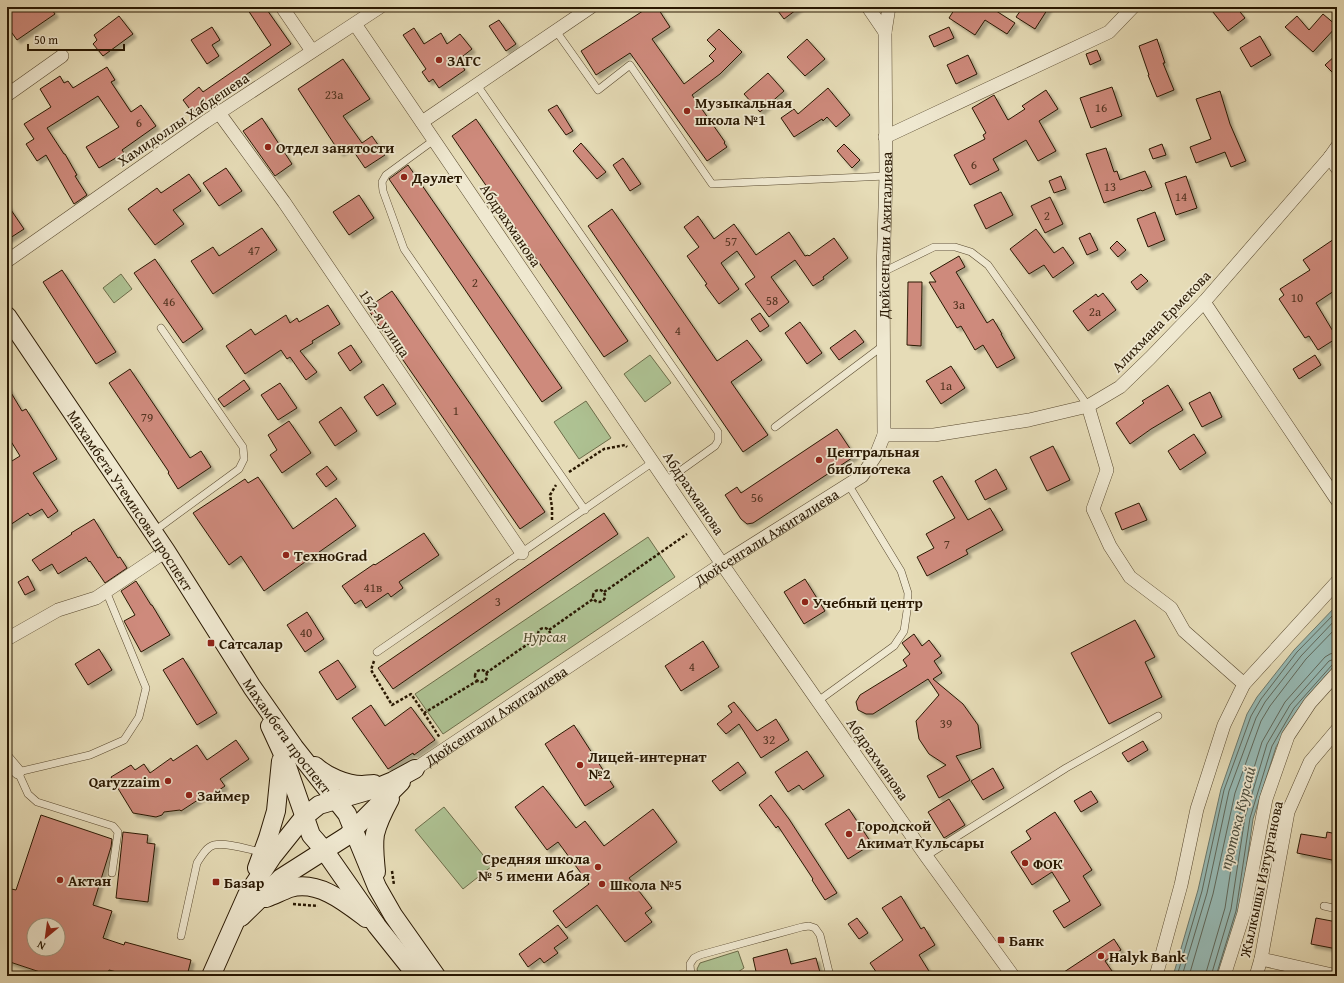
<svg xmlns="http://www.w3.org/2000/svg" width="1344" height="983" font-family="'Gentium Book Plus',serif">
<defs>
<filter id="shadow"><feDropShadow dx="3.5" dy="3.5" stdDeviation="1" flood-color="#0004"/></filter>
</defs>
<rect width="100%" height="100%" fill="#e6dcb7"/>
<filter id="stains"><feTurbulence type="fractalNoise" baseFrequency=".005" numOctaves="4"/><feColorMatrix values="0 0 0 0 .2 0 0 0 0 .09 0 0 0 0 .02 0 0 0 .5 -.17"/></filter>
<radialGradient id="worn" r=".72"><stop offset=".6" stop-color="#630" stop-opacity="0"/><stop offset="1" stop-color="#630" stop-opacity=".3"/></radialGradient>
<path fill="#aec293" stroke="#6c6d4a" d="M121 274 132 289 114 303 103 288Z
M650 355 671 383 645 402 624 374Z
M586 401 611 438 579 459 554 422Z
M648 537 675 577 443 734 415 694Z
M444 807 492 866 463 889 415 830Z
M738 951 744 968 732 976H719C716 971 710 972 706 976H699L697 969 700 963Z"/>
<path fill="#97bab5" stroke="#6b796d" d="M1337 605V666L1297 711 1276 747 1253 819 1240 911 1220 976H1173L1198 890 1221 789 1247 714 1257 697 1294 650Z"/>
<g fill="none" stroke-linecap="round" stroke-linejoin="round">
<path stroke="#60695c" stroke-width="1" d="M1177 976 1202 891 1224 790 1251 716 1261 699 1297 652 1337 611
M1182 976 1207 893 1229 791 1256 718 1265 702 1301 656 1337 618
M1189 976 1213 894 1235 793 1261 721 1270 706 1306 659 1337 627
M1205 976 1225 908 1239 816 1262 742 1285 702 1325 657 1330 654 1337 652
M1211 976 1231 909 1245 817 1267 744 1290 705 1329 661 1337 658
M1216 976 1236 911 1250 818 1272 746 1294 708 1332 665 1337 664"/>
</g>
<path fill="#ce8a7c" stroke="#291802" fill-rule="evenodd" filter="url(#shadow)" d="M7 7H50L55 14 17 40 7 26Z
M246 7H265L291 44 218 94 217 93 192 112 183 100 199 87 203 92 271 45Z
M649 7H657L670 27 652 39 684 84 714 61 709 56 716 49 707 40 719 29 742 52 720 74 692 95 725 142 724 143 727 147 707 161 630 53 596 75 581 51Z
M775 7H800L784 19Z
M956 7H990L1015 23 1007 34 985 20 975 35 949 18Z
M1023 7H1049L1035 29 1016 17Z
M1209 7H1236L1245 18 1228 31Z
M1323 14 1337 26 1313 52 1285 27 1297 16 1309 30Z
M119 16 133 34 103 56 93 44 97 40 94 35Z
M499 20 516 44 506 51 489 26Z
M212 27 220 40 212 45 219 56 207 64 191 40Z
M949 27 954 38 934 47 929 36Z
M414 28 424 44 441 33 447 44 460 34 472 49 458 60 465 70 439 88 433 79 429 82 422 72 426 69 403 35Z
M1260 36 1271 55 1251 67 1240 48Z
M807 39 825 59 805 76 787 57Z
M1157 39 1165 63H1163L1174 90 1157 97 1148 75H1149L1139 46Z
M1097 50 1101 60 1090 65 1086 54Z
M1337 54V77L1325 65Z
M968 55 977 74 956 84 947 65Z
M343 59 370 99 343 116 362 143 372 136 385 155 365 168 350 146 340 153 298 89Z
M107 67 115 80 111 82 131 112 141 105 156 126 122 150 124 153 99 168 86 147 119 127 98 96 47 128 64 154H65L77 175 75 176 87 195 74 204 46 155 37 161 26 144 34 139 24 124 51 107 40 89 60 76 64 83 68 81 73 88Z
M768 73 784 91 760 112 744 94Z
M1112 87 1122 116 1091 128 1080 98Z
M828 88 850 115 836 127 827 117 823 121 822 119 794 137 781 118 794 109 798 114Z
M1046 90 1058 109 1039 121 1056 151 1038 161 1026 140 993 159 999 170 970 185 954 155 985 139 983 135 986 133 972 108 994 95 1008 120 1025 109 1022 106Z
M1220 91 1230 124 1246 161 1231 167 1225 152 1196 163 1190 147 1211 139 1196 99Z
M557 105 573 131 566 135 548 110Z
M262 118 292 164 275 176 243 131Z
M476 119 628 341 604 357 452 136Z
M581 143 606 172 597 179 573 151Z
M844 144 860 160 852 168 837 151Z
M1162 144 1166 155 1153 159 1149 149Z
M1106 148 1114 172 1117 171 1120 180 1145 171 1152 187 1142 191 1141 190 1104 203 1086 154Z
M623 158 641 184 630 191 613 165Z
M408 165 562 388 542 402 389 179Z
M226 168 242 191 219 206 203 183Z
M189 174 201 191 173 210 184 224 155 245 128 209 157 188 161 193Z
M1061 176 1066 189 1054 193 1049 181Z
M1186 176 1197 208 1176 215 1165 183Z
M1001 192 1013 215 986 229 974 205Z
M359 195 374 218 349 235 333 212Z
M1050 197 1063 224 1045 233 1031 206Z
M7 204 24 229 7 240Z
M612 209 717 361 747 340 762 360 731 382 768 435 743 452 588 226Z
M1155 212 1165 240 1148 247 1137 219Z
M698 216 714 239 734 224 756 255 789 232 805 256 808 255 809 256 834 238 848 258 823 277 824 279 813 286 795 260 771 277 789 302 769 317 745 284 755 277 737 251 721 263 739 289 719 304 705 285 707 284 687 256 699 247 684 227Z
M262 228 277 250 213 294 191 261 213 247 219 256Z
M1036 229 1054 253 1063 247 1074 263 1053 278 1044 265 1029 274 1010 249Z
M1090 233 1098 250 1087 255 1079 238Z
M1337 237V289L1316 303 1337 338 1318 350 1309 336 1305 338 1279 299 1284 295 1280 289 1310 270 1303 260Z
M1117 241 1126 250 1118 257 1110 248Z
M959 256 965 267 956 272 987 323 993 319 1002 334H1001L1015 358 997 368 983 345 975 350 961 326 957 328 929 282H936L930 273Z
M155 259 203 329 183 343 134 273Z
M62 270 116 352 96 364 43 282Z
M1141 274 1148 281 1137 290 1131 282Z
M908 282H922L921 346 907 345Z
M392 291 545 512 520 529 367 308Z
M1103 293 1116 310 1088 331 1073 311 1096 294 1098 297Z
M328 305 340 324 312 341 313 343 300 351 317 372 306 380 290 357 287 359 281 350 245 374 226 346 251 329 255 335 286 315 290 323 297 318 299 322Z
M760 313 769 326 760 332 751 319Z
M800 322 822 353 807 364 785 333Z
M855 330 864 342 839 360 830 348Z
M351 345 362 362 350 371 338 353Z
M1315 355 1321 365 1299 379 1293 369Z
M951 366 965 388 941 404 926 381Z
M130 369 190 458 201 451 211 467 178 489 168 473 169 472 109 383Z
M244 380 250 389 224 407 218 399Z
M280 383 297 408 278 420 261 395Z
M383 384 396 404 377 416 364 397Z
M1168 385 1183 410 1151 429 1130 444 1116 423 1144 403 1142 401Z
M7 386 22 411 26 409 57 459 33 473 58 511 48 518 42 509 30 516 28 513 7 527V464L20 456 7 435Z
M1210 392 1222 417 1202 427 1189 403Z
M341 407 357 431 335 446 319 422Z
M289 421 311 453 282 473 270 455 277 450 268 435Z
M837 429 855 456 753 523 747 524 741 519 725 495 737 487 741 493Z
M1194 434 1206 453 1180 470 1168 451Z
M1053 446 1070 480 1047 491 1030 457Z
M327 466 337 479 326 487 316 474Z
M996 469 1007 489 985 500 975 481Z
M942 476 968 520 990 508 1003 530 966 550 968 554 927 576 917 557 934 548 926 534 955 518 933 481Z
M258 477 293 529 336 498 356 526 264 591 241 556 229 565 193 513 245 479 248 483Z
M1139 503 1147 520 1122 530 1115 513Z
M604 513 618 534 393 689 378 668Z
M94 519 118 558 120 557 127 568 105 583 90 561 89 562 86 557 58 574 52 564 40 571 32 560 72 534 71 533Z
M424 533 439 555 399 582 403 588 391 597 388 593 366 608 361 600 355 604 342 586 374 564 375 565Z
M28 576 35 590 25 595 18 582Z
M805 579 825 611 804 624 784 592Z
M136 581 151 605H152L170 635 141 652 124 621 135 615 121 591Z
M307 612 324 639 305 652 287 625Z
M1135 620 1155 657 1145 662 1162 697 1109 724 1071 653Z
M914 634 922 646 929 640 941 656 934 661 942 673 933 679 963 704 978 725 981 748 956 756 970 780 939 798 927 776 946 765 929 754 919 739 916 721 939 695 928 679 873 714H866L858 710 856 702 860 695 907 666 903 660 910 654 902 643Z
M703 641 719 667 681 691 665 666Z
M99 649 112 670 88 685 75 664Z
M183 658 217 713 197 725 163 670Z
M338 660 356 687 337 700 319 672Z
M734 702 757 731 776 719 789 740 761 758 739 724 726 734 717 724 732 712 728 706Z
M371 705 385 726 411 707 435 740 414 755 413 753 388 769 352 718Z
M574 725 614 787 585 806 545 744Z
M236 740 249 759 220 779 225 786 206 799 204 796 181 811 180 810 164 812 162 815 156 817 133 813 111 777 131 765 135 770 144 764 150 773 171 758 173 761 197 745 207 760Z
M1143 741 1148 750 1128 762 1122 753Z
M807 751 824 776 803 790 799 785 788 792 775 772Z
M738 762 746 773 720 791 712 781Z
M993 768 1004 788 983 800 971 781Z
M543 786 576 828 585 821 604 846 653 809 677 842 629 878 652 908 645 913 652 922 625 942 597 905 566 928 553 911 589 884 558 842 547 850 515 807Z
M1091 791 1098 802 1081 812 1074 801Z
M771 795 789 819 837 893 825 900 812 880 813 879 778 826 776 828 759 805Z
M949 799 965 825 944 838 928 812Z
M849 809 872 844 848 859 825 824Z
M1055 812 1092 870 1083 876 1101 905 1064 928 1053 911 1070 901 1052 872 1032 885 1011 852 1031 839 1026 831Z
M41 815 112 839 111 847 93 905 112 911 103 938 124 945 125 942 191 960 187 976H132L109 970 107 976H52L7 961V888L16 890ZM34 925H58V949H34Z
M123 832 148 835 147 843 155 844 148 902 116 898Z
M1327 832 1337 834V861L1297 853 1301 834 1326 838Z
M901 896 921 929 924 927 935 945 919 955 932 976H879L870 963 903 940 882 908Z
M857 918 868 933 859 939 848 924Z
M1316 918 1337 922V949L1311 944Z
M558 925 568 938 554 948 558 953 544 963 540 958 528 967 519 954Z
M1114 939 1121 950 1105 961 1112 971 1104 976H1058Z
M787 949 791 964 816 958 821 976H757L753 958Z"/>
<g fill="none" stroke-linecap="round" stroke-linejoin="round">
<g stroke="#58492f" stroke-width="8">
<path id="lane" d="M556 31 598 90 630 65 712 184 886 176
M477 85 718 432V441L715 446 666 481
M434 140 386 175 382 182 383 191 404 249 585 510
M883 272 934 247H955L971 252 988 265 1088 406
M775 427 884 345
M153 532 239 469 244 459 243 447 161 328
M106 591 146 688 139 717 124 740 90 755 18 772 28 794 37 802 113 826 118 832 112 873
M377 652 653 462
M818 701 894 646 904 631 907 611 908 593 901 571 848 484
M926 856 1066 768 1158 716
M1324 906 1337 909
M181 936 197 863C201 857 206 847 214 845 227 842 250 850 262 852
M691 976 690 964 694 958 700 955 802 927 809 926 815 928 820 935 830 976"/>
</g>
<g stroke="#58492f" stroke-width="14">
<g id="street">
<path d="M282 7 312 51"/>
<path d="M868 7 885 32"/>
<path d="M355 24 722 564 926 856 1013 976"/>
<path d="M7 95 62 56"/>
<path d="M219 113 284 202 522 553"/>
<path d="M422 122 591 7"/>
<path d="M885 137 1109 32 1133 7"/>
<path d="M1330 157 1337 168"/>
<path d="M7 261 205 122 380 7"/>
<path d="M1204 302 1337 500"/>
<path d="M1088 406 1107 470 1093 509 1110 546 1130 577 1171 608 1184 631 1244 684"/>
<path d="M884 435H934L1029 420 1088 406 1120 387 1150 358 1204 302 1330 157 1337 147"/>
<path d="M7 639 58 610 96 598 166 551"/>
<path d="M7 759 18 772"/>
<path id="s1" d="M415 769 722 564 862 476 876 455 884 435 883 272 886 176 885 32 889 7"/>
<path d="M1261 959 1337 976"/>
<path d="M1156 976 1181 885 1197 809 1224 725 1244 684 1337 582"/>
<path d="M1224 976 1244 913 1266 799 1288 736 1310 703 1337 673"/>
<path d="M1256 976 1261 959 1288 812 1310 762 1337 730"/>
</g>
</g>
<g stroke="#291802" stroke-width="20">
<g id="secondary">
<path id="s2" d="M7 316 166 551 252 687 294 747 347 814 377 887 393 915 436 976"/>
<path d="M270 726 282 752 311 835 324 850 377 926 417 976"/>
<path d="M315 766C326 776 346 785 362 785 366 785 370 784 374 784"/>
<path d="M257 868 268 838 276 811 281 761"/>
<path d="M376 872C375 860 373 846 375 834 378 822 384 810 390 799"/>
<path d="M266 898C274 895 282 891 290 888 318 880 345 902 366 918"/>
<path d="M241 917 281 878 347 836 401 782"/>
<path d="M211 976 247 895 272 857 304 817 319 805 371 790 393 781 415 769"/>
</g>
</g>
<path stroke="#291802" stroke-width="2.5" stroke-dasharray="3 2" stroke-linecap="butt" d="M569 472 604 449 625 445 627 447
M552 520V507L550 495 556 485
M593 596a6 6 0 1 1 12 0a6 6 0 1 1-12 0Z
M604 592 687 534
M538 634a6 6 0 1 1 12 0a6 6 0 1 1-12 0Z
M549 630 593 599
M374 661 371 670 392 705 411 694 424 713 477 681
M475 676a6 6 0 1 1 12 0a6 6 0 1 1-12 0Z
M486 673 538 637
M424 713 440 738
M392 871 394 885
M293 904 318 906"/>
<use href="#lane" stroke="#efe8d0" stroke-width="7"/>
<use href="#street" stroke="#efe8d0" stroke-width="13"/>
<use href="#secondary" stroke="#efe8d0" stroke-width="18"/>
</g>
<g fill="#8f2418" stroke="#efe8d0" stroke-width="1.5">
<circle cx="439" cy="60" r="4"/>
<circle cx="687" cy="111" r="4"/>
<circle cx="268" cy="147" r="4"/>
<circle cx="404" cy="177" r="4"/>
<circle cx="819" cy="460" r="4"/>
<circle cx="286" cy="555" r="4"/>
<circle cx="805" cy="602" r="4"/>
<rect x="207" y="639" width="8" height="8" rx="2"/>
<circle cx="580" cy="765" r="4"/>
<circle cx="168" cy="781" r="4"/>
<circle cx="189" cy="795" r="4"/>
<circle cx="849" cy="834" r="4"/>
<circle cx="1025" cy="863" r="4"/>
<circle cx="598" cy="867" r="4"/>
<circle cx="60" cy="880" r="4"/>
<rect x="212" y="878" width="8" height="8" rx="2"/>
<circle cx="602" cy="884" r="4"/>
<rect x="997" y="936" width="8" height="8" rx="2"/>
<circle cx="1101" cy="956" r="4"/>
</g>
<g text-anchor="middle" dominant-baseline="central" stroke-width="3.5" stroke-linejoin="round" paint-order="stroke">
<g font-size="13" fill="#523420">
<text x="334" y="94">23а</text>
<text x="1101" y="107">16</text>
<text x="139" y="122">6</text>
<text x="974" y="164">6</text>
<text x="1110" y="186">13</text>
<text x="1181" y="196">14</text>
<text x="1047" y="215">2</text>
<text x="731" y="241">57</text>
<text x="254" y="250">47</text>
<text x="475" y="282">2</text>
<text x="1297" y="297">10</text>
<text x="772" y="300">58</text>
<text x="169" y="301">46</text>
<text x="959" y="304">3а</text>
<text x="1095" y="311">2а</text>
<text x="678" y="330">4</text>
<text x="946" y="385">1а</text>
<text x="456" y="410">1</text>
<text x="147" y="417">79</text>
<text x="757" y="497">56</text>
<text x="947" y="544">7</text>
<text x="373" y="587">41в</text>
<text x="498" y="601">3</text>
<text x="306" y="632">40</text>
<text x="692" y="666">4</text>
<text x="946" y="723">39</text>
<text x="769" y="739">32</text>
</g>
<g font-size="15" font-weight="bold" fill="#291802" stroke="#efe8d0" text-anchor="start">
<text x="447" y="60">ЗАГС</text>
<text x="695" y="102">Музыкальная<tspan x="695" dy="17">школа №1</tspan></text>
<text x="276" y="147">Отдел занятости</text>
<text x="412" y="177">Дәулет</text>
<text x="827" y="451">Центральная<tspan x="827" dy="17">библиотека</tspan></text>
<text x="294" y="555">ТехноGrad</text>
<text x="813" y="602">Учебный центр</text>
<text x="219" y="643">Сатсалар</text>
<text x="588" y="756">Лицей-интернат<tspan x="588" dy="17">№2</tspan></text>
<text x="160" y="781" text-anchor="end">Qaryzzaim</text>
<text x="197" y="795">Займер</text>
<text x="857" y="825">Городской<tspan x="857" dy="17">Акимат Кульсары</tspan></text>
<text x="590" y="858" text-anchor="end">Средняя школа<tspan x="590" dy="17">№ 5 имени Абая</tspan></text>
<text x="1033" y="863">ФОК</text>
<text x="68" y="880">Актан</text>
<text x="224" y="882">Базар</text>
<text x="610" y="884">Школа №5</text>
<text x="1009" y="940">Банк</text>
<text x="1109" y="956">Halyk Bank</text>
</g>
<g font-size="15" fill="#291802" stroke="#efe8d0">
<text transform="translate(183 119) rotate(-34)">Хамидоллы Хабдешева</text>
<text transform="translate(511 225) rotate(56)">Абдрахманова</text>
<text stroke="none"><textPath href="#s1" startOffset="781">Дюйсенгали Ажигалиева</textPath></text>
<text transform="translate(1161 321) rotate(-46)">Алихмана Ермекова</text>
<text transform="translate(385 323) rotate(56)">152-я улица</text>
<text transform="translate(694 493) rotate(56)">Абдрахманова</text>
<text stroke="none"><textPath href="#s2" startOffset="222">Махамбета Утемисова проспект</textPath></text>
<text stroke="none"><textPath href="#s1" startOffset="421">Дюйсенгали Ажигалиева</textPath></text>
<text stroke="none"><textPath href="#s1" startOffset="97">Дюйсенгали Ажигалиева</textPath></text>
<text stroke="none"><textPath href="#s2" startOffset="505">Махамбета проспект</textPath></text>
<text transform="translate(878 759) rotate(55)">Абдрахманова</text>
<text transform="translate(1261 879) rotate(-78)">Жылкышы Изтурганова</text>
</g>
<g font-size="15" font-style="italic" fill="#514b2e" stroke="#efe8d0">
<text x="545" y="636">Нурсая</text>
</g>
<g font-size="16" font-style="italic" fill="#505141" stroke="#efe8d0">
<text transform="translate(1237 818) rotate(-76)">протока Курсай</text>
</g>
</g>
<rect width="1344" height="983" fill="none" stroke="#e6dcb7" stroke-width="24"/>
<rect x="8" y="8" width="1328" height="967" fill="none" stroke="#291802" stroke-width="2"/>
<rect x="12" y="12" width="1320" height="959" fill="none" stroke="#291802"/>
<g transform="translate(46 937) rotate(209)"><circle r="19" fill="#efe8d0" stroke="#a0957e"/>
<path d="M0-3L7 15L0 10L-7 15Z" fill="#8f2418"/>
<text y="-6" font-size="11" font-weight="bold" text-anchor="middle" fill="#291802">N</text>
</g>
<path d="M28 44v6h96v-6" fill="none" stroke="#291802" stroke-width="2"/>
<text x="34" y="44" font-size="12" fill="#291802" stroke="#efe8d0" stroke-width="3" paint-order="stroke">50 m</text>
<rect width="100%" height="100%" filter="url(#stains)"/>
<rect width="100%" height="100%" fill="url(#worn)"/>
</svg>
